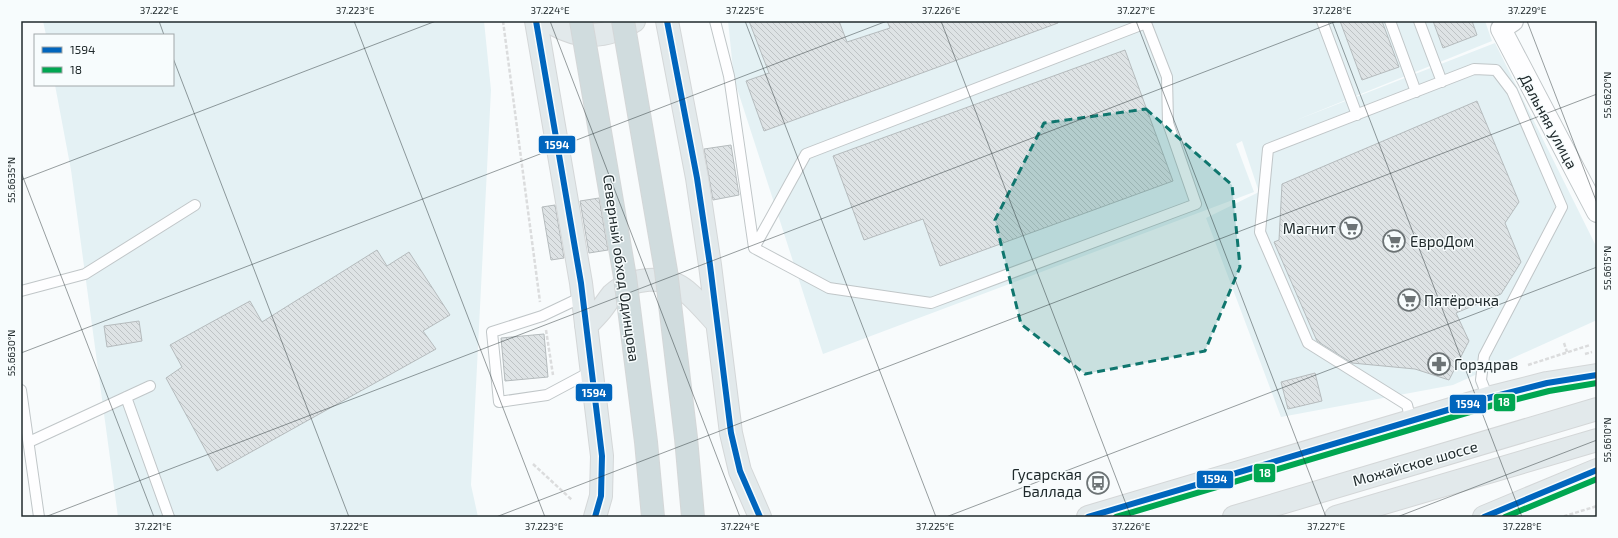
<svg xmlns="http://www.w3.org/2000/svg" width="1618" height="538" font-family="'Exo 2',sans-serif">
<defs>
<pattern id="building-back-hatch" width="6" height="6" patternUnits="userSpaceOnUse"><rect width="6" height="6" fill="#dee3e5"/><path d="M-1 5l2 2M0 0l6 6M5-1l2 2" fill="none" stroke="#bec3c5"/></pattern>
</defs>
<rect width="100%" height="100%" fill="#f8fbfc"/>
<path fill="#e4f1f4" d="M43 21H484L491 90 471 485 478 517H118L71 170 55 85H173V35H46Z
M728 21H1485L1492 41 1294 121 1495 43 1597 248V320L1453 385 1281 417 1206 218 1259 192 1242 141 1236 144 1254 192 823 354 734 79Z"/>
<path fill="url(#building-back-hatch)" stroke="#b5bbbd" d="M749 21H839L847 42 890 28 887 21H1058V23L764 131 746 81 769 73Z
M1340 21H1382L1399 67 1362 80Z
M1433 21H1472L1477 35 1443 48Z
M1125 50 1173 181 940 266 923 219 864 240 833 156Z
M1477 101 1519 202 1505 223 1521 262 1501 294 1456 313 1469 341 1449 380 1415 369 1352 363 1317 341 1274 242 1279 240 1282 184Z
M731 145 739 195 713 200 704 149Z
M599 198 608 250 589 253 580 201Z
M555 205 564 258 551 260 542 207Z
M377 250 387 266 409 252 450 315 423 331 436 349 217 471 166 378 182 367 170 345 250 301 262 322Z
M139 321 142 341 107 347 104 326Z
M544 334 548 377 505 381 501 338Z
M1315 373 1322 401 1288 409 1281 382Z"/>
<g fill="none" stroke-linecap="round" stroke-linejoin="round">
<g stroke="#c0c6c8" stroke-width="12">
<path id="lane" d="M715 21 729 76 754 248
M1322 21 1357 115
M1390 21 1416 92
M1419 21 1442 82
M1146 23 1167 77 1168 123 1196 204 931 303 829 288 754 248 806 154Z
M21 291 85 274 195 205
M582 297 542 316 492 332 499 402 547 395 592 371
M21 390 39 517
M126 397 169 517
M1411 421 1407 405 1308 343 1260 232 1268 149 1474 69 1496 70 1512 91 1562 207 1484 356 1481 380 1488 398
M29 442 150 386"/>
</g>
<g stroke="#c0c6c8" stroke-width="22">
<path id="street" d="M1513 21 1501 29 1597 212"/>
</g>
<g stroke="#d4d7d8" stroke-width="24">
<path id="primary" d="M536 21 581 283 602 456 601 496 595 517
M549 21C568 34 591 39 614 31 621 29 628 24 634 21
M667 21 697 178 710 265 731 433 740 471 760 517
M586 326C591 321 596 316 601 310 605 305 608 300 612 295 631 277 666 274 686 291 697 300 707 312 716 322
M1088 517 1488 398 1547 383 1597 375
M1234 517 1597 409
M1336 517 1597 440
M1484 517 1597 470"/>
</g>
<path stroke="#dbdcdd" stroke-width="2.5" stroke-dasharray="4 2" stroke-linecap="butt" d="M503 21 540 302
M546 330 553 375
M1564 343 1567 352
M1585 354 1592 352
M1528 365 1590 345
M533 464 572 500
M1566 517 1565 516 1597 506
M1594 517 1597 516"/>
<use href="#lane" stroke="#fefeff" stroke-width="10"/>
<use href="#street" stroke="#fefeff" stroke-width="20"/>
<use href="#primary" stroke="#e2e9eb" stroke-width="22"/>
<g stroke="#d4d7d8" stroke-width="24" stroke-linecap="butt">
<path id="highway-bridge" d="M581 21 625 277 646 442 653 517
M623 21 666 271 686 438 693 517"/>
</g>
<use href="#highway-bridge" stroke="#d0dcde" stroke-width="22"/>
<g stroke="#f7fcfd" stroke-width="9">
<path id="bus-1" d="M536 21 581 283 602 456 601 496 595 517
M667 21 697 178 710 265 731 433 740 471 760 517
M1088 517 1488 398 1547 383 1597 375
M1484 517 1597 470"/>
</g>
<g stroke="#f7fcfd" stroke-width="9">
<path id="bus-2" d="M1116 517 1490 406 1549 391 1597 383
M1505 517 1597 479"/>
</g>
<use href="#bus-1" stroke="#0065bd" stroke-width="6"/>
<use href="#bus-2" stroke="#00a651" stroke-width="6"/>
</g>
<path fill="#0f766e" fill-opacity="0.2" stroke="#0f766e" stroke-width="3" stroke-dasharray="8 5" stroke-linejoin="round" d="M1146 109 1232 185 1240 267 1205 351 1085 374 1021 324 995 220 1044 123Z"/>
<path fill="none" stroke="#202a2c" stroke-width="1" stroke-opacity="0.45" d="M159 21 164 35M354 21 545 517M550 21 740 517M745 21 936 517M941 21 1131 517M1136 21 1326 517M1332 21 1522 517M1527 21 1597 203M173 58 349 517M21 172 154 517M21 180 436 21M21 353 887 21M45 517 1337 21M496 517 1597 94M946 517 1597 267M1397 517 1597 440"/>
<defs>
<g id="supermarket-ring" transform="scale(1.15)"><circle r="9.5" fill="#f7fcfd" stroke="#6c7375" stroke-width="1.5"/><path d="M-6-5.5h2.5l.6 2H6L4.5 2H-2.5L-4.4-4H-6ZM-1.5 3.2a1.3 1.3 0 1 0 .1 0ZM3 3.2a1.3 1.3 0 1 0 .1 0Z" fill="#6c7375"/></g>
<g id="pharmacy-ring" transform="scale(1.15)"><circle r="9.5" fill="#f7fcfd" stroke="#6c7375" stroke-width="1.5"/><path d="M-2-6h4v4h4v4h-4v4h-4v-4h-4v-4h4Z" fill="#6c7375"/></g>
<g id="bus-ring" transform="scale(1.15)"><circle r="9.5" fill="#f7fcfd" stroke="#6c7375" stroke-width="1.5"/><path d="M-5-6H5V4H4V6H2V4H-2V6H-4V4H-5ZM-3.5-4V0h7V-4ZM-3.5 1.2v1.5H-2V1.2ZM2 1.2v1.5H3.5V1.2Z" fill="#6c7375"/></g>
</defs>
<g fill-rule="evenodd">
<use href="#supermarket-ring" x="1351" y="228"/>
<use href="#supermarket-ring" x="1394" y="241"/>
<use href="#supermarket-ring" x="1409" y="300"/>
<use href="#pharmacy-ring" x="1439" y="364"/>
<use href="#bus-ring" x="1098" y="483"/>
</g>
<g text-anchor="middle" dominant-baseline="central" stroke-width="3" stroke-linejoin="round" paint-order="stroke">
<g font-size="15" fill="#202a2c" stroke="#f7fcfd">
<text transform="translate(1549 121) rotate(62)">Дальняя улица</text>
<text transform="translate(622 268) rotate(82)">Северный обход Одинцова</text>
<text transform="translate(1415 463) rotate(-16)">Можайское шоссе</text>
</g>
<g font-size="15" fill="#202a2c" stroke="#f7fcfd" text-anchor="start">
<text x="1336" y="228" text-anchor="end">Магнит</text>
<text x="1410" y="241">ЕвроДом</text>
<text x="1424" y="300">Пятёрочка</text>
<text x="1454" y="364">Горздрав</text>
<text x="1082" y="474" text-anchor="end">Гусарская<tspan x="1082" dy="17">Баллада</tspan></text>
</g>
</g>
<g stroke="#f7fcfd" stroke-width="1.5">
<rect x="538" y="135" width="38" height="19" rx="4" fill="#0065bd"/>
<rect x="575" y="383" width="38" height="19" rx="4" fill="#0065bd"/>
<rect x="1493" y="393" width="23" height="19" rx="4" fill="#00a651"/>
<rect x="1449" y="394" width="38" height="20" rx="4" fill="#0065bd"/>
<rect x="1253" y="463" width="23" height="20" rx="4" fill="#00a651"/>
<rect x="1196" y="470" width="38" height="19" rx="4" fill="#0065bd"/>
</g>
<g font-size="11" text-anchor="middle" font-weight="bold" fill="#fff">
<text x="557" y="149">1594</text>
<text x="594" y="397">1594</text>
<text x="1504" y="406">18</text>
<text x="1468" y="408">1594</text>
<text x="1265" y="477">18</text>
<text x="1215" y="483">1594</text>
</g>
<rect width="1618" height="538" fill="none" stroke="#f7fcfd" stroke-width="44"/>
<rect x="34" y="34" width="140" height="52" fill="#f7fcfd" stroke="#a1a8a9"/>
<rect x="42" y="47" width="20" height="6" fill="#0065bd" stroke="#a1a8a9"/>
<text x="70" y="54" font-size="12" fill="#202a2c">1594</text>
<rect x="42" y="67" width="20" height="6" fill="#00a651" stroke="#a1a8a9"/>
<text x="70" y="74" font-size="12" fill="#202a2c">18</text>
<rect x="22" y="22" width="1574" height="494" fill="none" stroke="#202a2c" stroke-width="1.5"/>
<g font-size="10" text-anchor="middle" fill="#202a2c">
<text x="159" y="14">37.222°E</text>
<text x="355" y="14">37.223°E</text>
<text x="550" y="14">37.224°E</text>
<text x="745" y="14">37.225°E</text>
<text x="941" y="14">37.226°E</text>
<text x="1136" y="14">37.227°E</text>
<text x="1332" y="14">37.228°E</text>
<text x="1527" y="14">37.229°E</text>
<text transform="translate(1607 95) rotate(-90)" y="4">55.6620°N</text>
<text transform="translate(11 180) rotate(-90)" y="4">55.6635°N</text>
<text transform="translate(1607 268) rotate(-90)" y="4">55.6615°N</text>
<text transform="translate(11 353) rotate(-90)" y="4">55.6630°N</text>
<text transform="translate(1607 440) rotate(-90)" y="4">55.6610°N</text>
<text x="153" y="530">37.221°E</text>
<text x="349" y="530">37.222°E</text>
<text x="544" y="530">37.223°E</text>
<text x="740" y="530">37.224°E</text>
<text x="935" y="530">37.225°E</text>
<text x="1131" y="530">37.226°E</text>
<text x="1326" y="530">37.227°E</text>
<text x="1522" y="530">37.228°E</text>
</g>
</svg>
